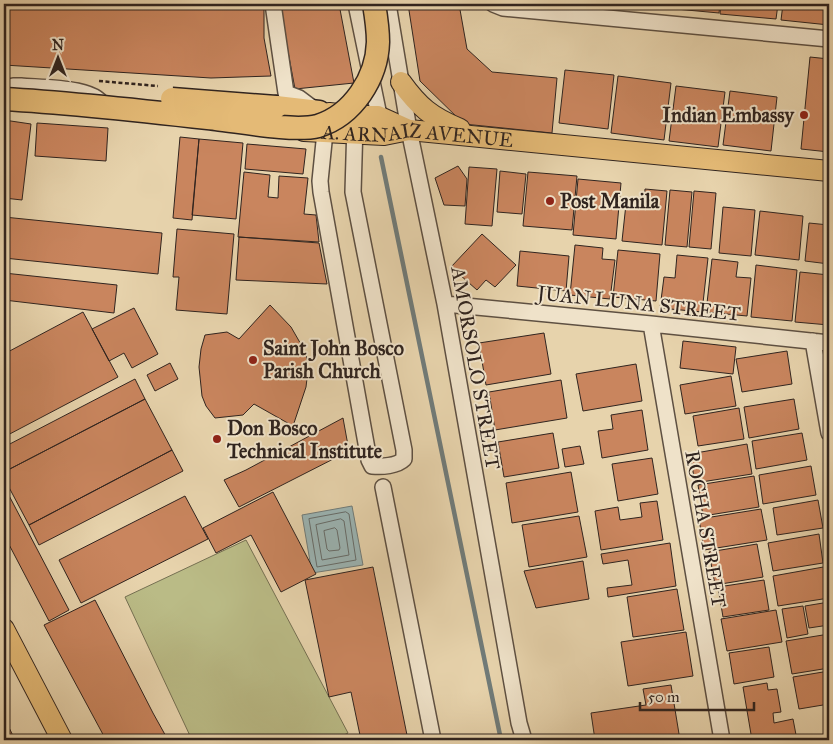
<svg xmlns="http://www.w3.org/2000/svg" width="833" height="744" font-family="'IM FELL Great Primer',serif">
<rect width="100%" height="100%" fill="#e7d3ac"/>
<filter id="stains"><feTurbulence type="fractalNoise" baseFrequency=".004" numOctaves="4"/><feColorMatrix values="0 0 0 0 .2 0 0 0 0 .09 0 0 0 0 .02 0 0 0 .5 -.17"/></filter>
<radialGradient id="worn" r=".72"><stop offset=".6" stop-color="#630" stop-opacity="0"/><stop offset="1" stop-color="#630" stop-opacity=".3"/></radialGradient>
<path fill="#babb86" stroke="#757052" d="M246 540 348 733 334 740H192L125 597Z"/>
<path fill="#9bb5b5" stroke="#707b79" d="M352 506 363 565 312 573 302 515Z"/>
<g fill="none" stroke-linecap="round" stroke-linejoin="round">
<path stroke="#666c6a" stroke-width="1" d="M346 512 349 514 356 560 317 567 309 519Z
M341 519 344 521 349 555 322 560 316 525Z
M335 528 337 530 340 548 339 550 329 551 327 549 324 531Z"/>
<path stroke="#707b79" stroke-width="4.5" d="M381 157 501 740"/>
</g>
<path fill="#c9855e" stroke="#30241f" d="M4 4H264V38L271 76 211 78 4 65Z
M279 4H339L354 83 295 89Z
M408 4H459L467 49 492 72 557 78 552 133 464 124 420 81Z
M622 4H720L719 13Z
M721 4H778L776 19 720 14Z
M783 4H829V25L781 20Z
M810 57 829 59V152L801 149Z
M565 70 614 75 608 129 559 123Z
M618 76 671 83 664 140 611 133Z
M676 86 725 92 718 147 669 141Z
M730 91 777 97 771 151 723 145Z
M4 120 31 124 22 200 4 198Z
M37 123 108 128 106 161 35 156Z
M180 137 199 139 192 220 173 218Z
M199 139 243 143 236 219 192 215Z
M247 144 306 149 303 174 245 169Z
M458 166 467 179 465 206 444 205 435 178Z
M469 167 497 169 492 226 465 224Z
M500 171 526 174 522 214 497 212Z
M244 172 270 175 268 197 278 198 279 176 308 178 304 214 316 215 319 242 238 237Z
M528 172 577 176 572 230 523 226Z
M578 179 621 183 616 239 573 235Z
M645 189 667 191 662 245 622 241 626 204 644 205Z
M670 190 692 192 687 247 665 245Z
M694 191 716 193 711 249 689 247Z
M723 207 755 210 751 256 719 253Z
M760 211 803 216 799 260 755 255Z
M4 217 162 233 158 274 4 258Z
M809 223 829 225V264L805 261Z
M177 229 234 234 227 314 176 310 179 277H173Z
M482 234 516 265 495 287 486 280 477 290 451 267Z
M239 237 319 243 327 284 236 280Z
M575 245 603 248 602 259 615 260 610 299 570 295Z
M618 250 660 254 656 301 613 297Z
M520 251 569 256 566 291 517 286Z
M677 255 708 258 702 312 660 308 664 277 675 278Z
M712 259 738 262 736 277 751 278 747 316 706 312Z
M756 265 797 270 792 321 751 317Z
M800 272 829 275V325L795 322Z
M4 273 117 285 114 313 4 300Z
M270 305 291 327 306 353 308 370 306 387 293 426 254 404 243 415 215 418 206 406 202 396 199 367 201 349 205 335 227 332 239 339Z
M134 308 158 354 132 368 124 353 109 361 92 329Z
M83 312 118 377 4 437V354Z
M544 333 551 374 486 385 479 343Z
M683 341 736 347 733 374 680 368Z
M787 351 792 384 742 392 736 359Z
M170 363 178 379 155 391 147 375Z
M636 364 642 401 583 411 576 374Z
M731 376 736 406 685 414 680 385Z
M135 379 145 399 4 472V447Z
M561 380 567 418 495 430 489 392Z
M145 399 172 450 29 525 4 478V472Z
M794 399 799 429 749 438 744 407Z
M739 408 744 439 698 446 693 416Z
M642 410 648 450 602 458 598 431 613 429 611 415Z
M343 418 349 451 239 507 224 480 246 470Z
M553 433 559 468 504 477 498 442Z
M802 433 807 460 756 469 752 441Z
M747 444 752 474 695 483 690 454Z
M580 446 584 464 565 467 562 449Z
M172 450 183 471 39 545 29 525Z
M652 458 658 494 618 501 612 464Z
M811 466 816 495 763 504 759 475Z
M571 472 578 512 512 523 506 483Z
M754 476 759 507 703 516 698 485Z
M4 486 69 610 49 621 4 535Z
M273 492 316 574 281 592 251 535 216 553 203 528Z
M185 496 208 539 81 603 59 560Z
M818 500 823 528 777 535 773 508Z
M657 501 663 540 601 550 595 511 618 507 620 520 642 517 640 503Z
M761 509 767 540 704 550 699 519Z
M579 516 587 557 529 567 522 525Z
M819 534 823 563 773 571 768 543Z
M670 543 676 586 608 597 607 588 632 585 628 560 603 564 601 554Z
M757 544 763 577 715 585 709 552Z
M583 561 589 599 536 608 524 571Z
M829 566V598L778 606 773 576Z
M373 567 408 740H361L351 692 329 697 305 580Z
M764 580 769 610 723 617 718 587Z
M677 589 684 630 633 637 627 597Z
M95 600 153 713 168 740H106L44 625Z
M829 602V625L809 628 805 606Z
M803 606 808 634 787 638 782 609Z
M776 610 782 642 727 651 721 619Z
M686 632 693 676 628 686 621 642Z
M829 634V668L792 674 786 641Z
M769 647 774 677 734 684 729 653Z
M829 671V704L799 709 793 677Z
M767 683 768 690 777 689 781 712 773 713 774 723 793 719 797 740H752L743 687Z
M671 685 680 740H595L591 713 646 705 643 689Z
M4 717 15 740H4Z"/>
<g fill="none" stroke-linecap="round" stroke-linejoin="round">
<g stroke="#5e5042" stroke-width="18">
<path id="minor" d="M273 4 286 93 299 98 315 110
M356 4 381 125
M388 4 409 130 445 304 519 723 524 740
M493 4 503 8 829 39
M4 89 13 86H21C40 88 99 86 104 108
M325 132 320 181 321 192 369 460 372 466C382 467 397 466 404 459V450L353 192 355 124
M445 304 651 324 829 343
M651 324 722 740
M813 341 829 433
M383 487 433 740"/>
</g>
<g stroke="#30241f" stroke-width="22">
<g id="major">
<path d="M401 82C419 107 431 117 460 129"/>
<path d="M329 113 356 116H378L409 130"/>
<path id="s1" d="M304 131 384 135 409 130 829 171"/>
<path d="M4 629 62 740"/>
</g>
</g>
<g stroke="#30241f" stroke-width="25">
<path id="highway" d="M276 107 319 112"/>
</g>
<path stroke="#30241f" stroke-width="2.5" stroke-dasharray="4 2.5" stroke-linecap="butt" d="M99 81 158 86
M4 576 9 573"/>
<use href="#minor" stroke="#efe2c9" stroke-width="15"/>
<use href="#major" stroke="#e4ba76" stroke-width="20"/>
<use href="#highway" stroke="#e4ba76" stroke-width="22"/>
<g stroke="#30241f" stroke-width="25" stroke-linecap="butt">
<path id="highway-bridge" d="M4 99C75 103 145 111 216 119 242 122 294 132 318 126 353 115 377 78 378 42 378 29 376 16 374 4
M172 99 276 107"/>
</g>
<use href="#highway-bridge" stroke="#e4ba76" stroke-width="22"/>
</g>
<g fill="#8f2418" stroke="#efe2c9" stroke-width="2">
<circle cx="804" cy="115" r="5"/>
<circle cx="550" cy="201" r="5"/>
<circle cx="253" cy="360" r="5"/>
<circle cx="217" cy="439" r="5"/>
</g>
<g text-anchor="middle" dominant-baseline="central" stroke-width="4" stroke-linejoin="round" paint-order="stroke">
<g font-size="20" font-weight="bold" fill="#30241f" stroke="#efe2c9" text-anchor="start">
<text x="794" y="115" text-anchor="end">Indian Embassy</text>
<text x="560" y="201">Post Manila</text>
<text x="263" y="348">Saint John Bosco<tspan x="263" dy="23">Parish Church</tspan></text>
<text x="227" y="428">Don Bosco<tspan x="227" dy="23">Technical Institute</tspan></text>
</g>
<g font-size="20" fill="#30241f" stroke="#efe2c9">
<text stroke="none"><textPath href="#s1" startOffset="114">A. ARNAIZ AVENUE</textPath></text>
<text transform="translate(639 303) rotate(6)">JUAN LUNA STREET</text>
<text transform="translate(476 368) rotate(80)">AMORSOLO STREET</text>
<text transform="translate(706 529) rotate(80)">ROCHA STREET</text>
</g>
</g>
<rect width="833" height="744" fill="none" stroke="#e7d3ac" stroke-width="20"/>
<rect x="5" y="5" width="823" height="734" fill="none" stroke="#30241f" stroke-width="2.5"/>
<rect x="10" y="10" width="813" height="724" fill="none" stroke="#30241f"/>
<g transform="translate(58 58)" stroke="#efe2c9" stroke-width="4" paint-order="stroke">
<path d="M0-4L9 19L0 12L-9 19Z" fill="#30241f"/>
<text y="-8" font-size="14" font-weight="bold" text-anchor="middle" fill="#30241f">N</text>
</g>
<path d="M640 702v8h114v-8" fill="none" stroke="#30241f" stroke-width="2.5"/>
<text x="648" y="702" font-size="15" fill="#30241f" stroke="#efe2c9" stroke-width="4" paint-order="stroke">50 m</text>
<rect width="100%" height="100%" filter="url(#stains)"/>
<rect width="100%" height="100%" fill="url(#worn)"/>
</svg>
